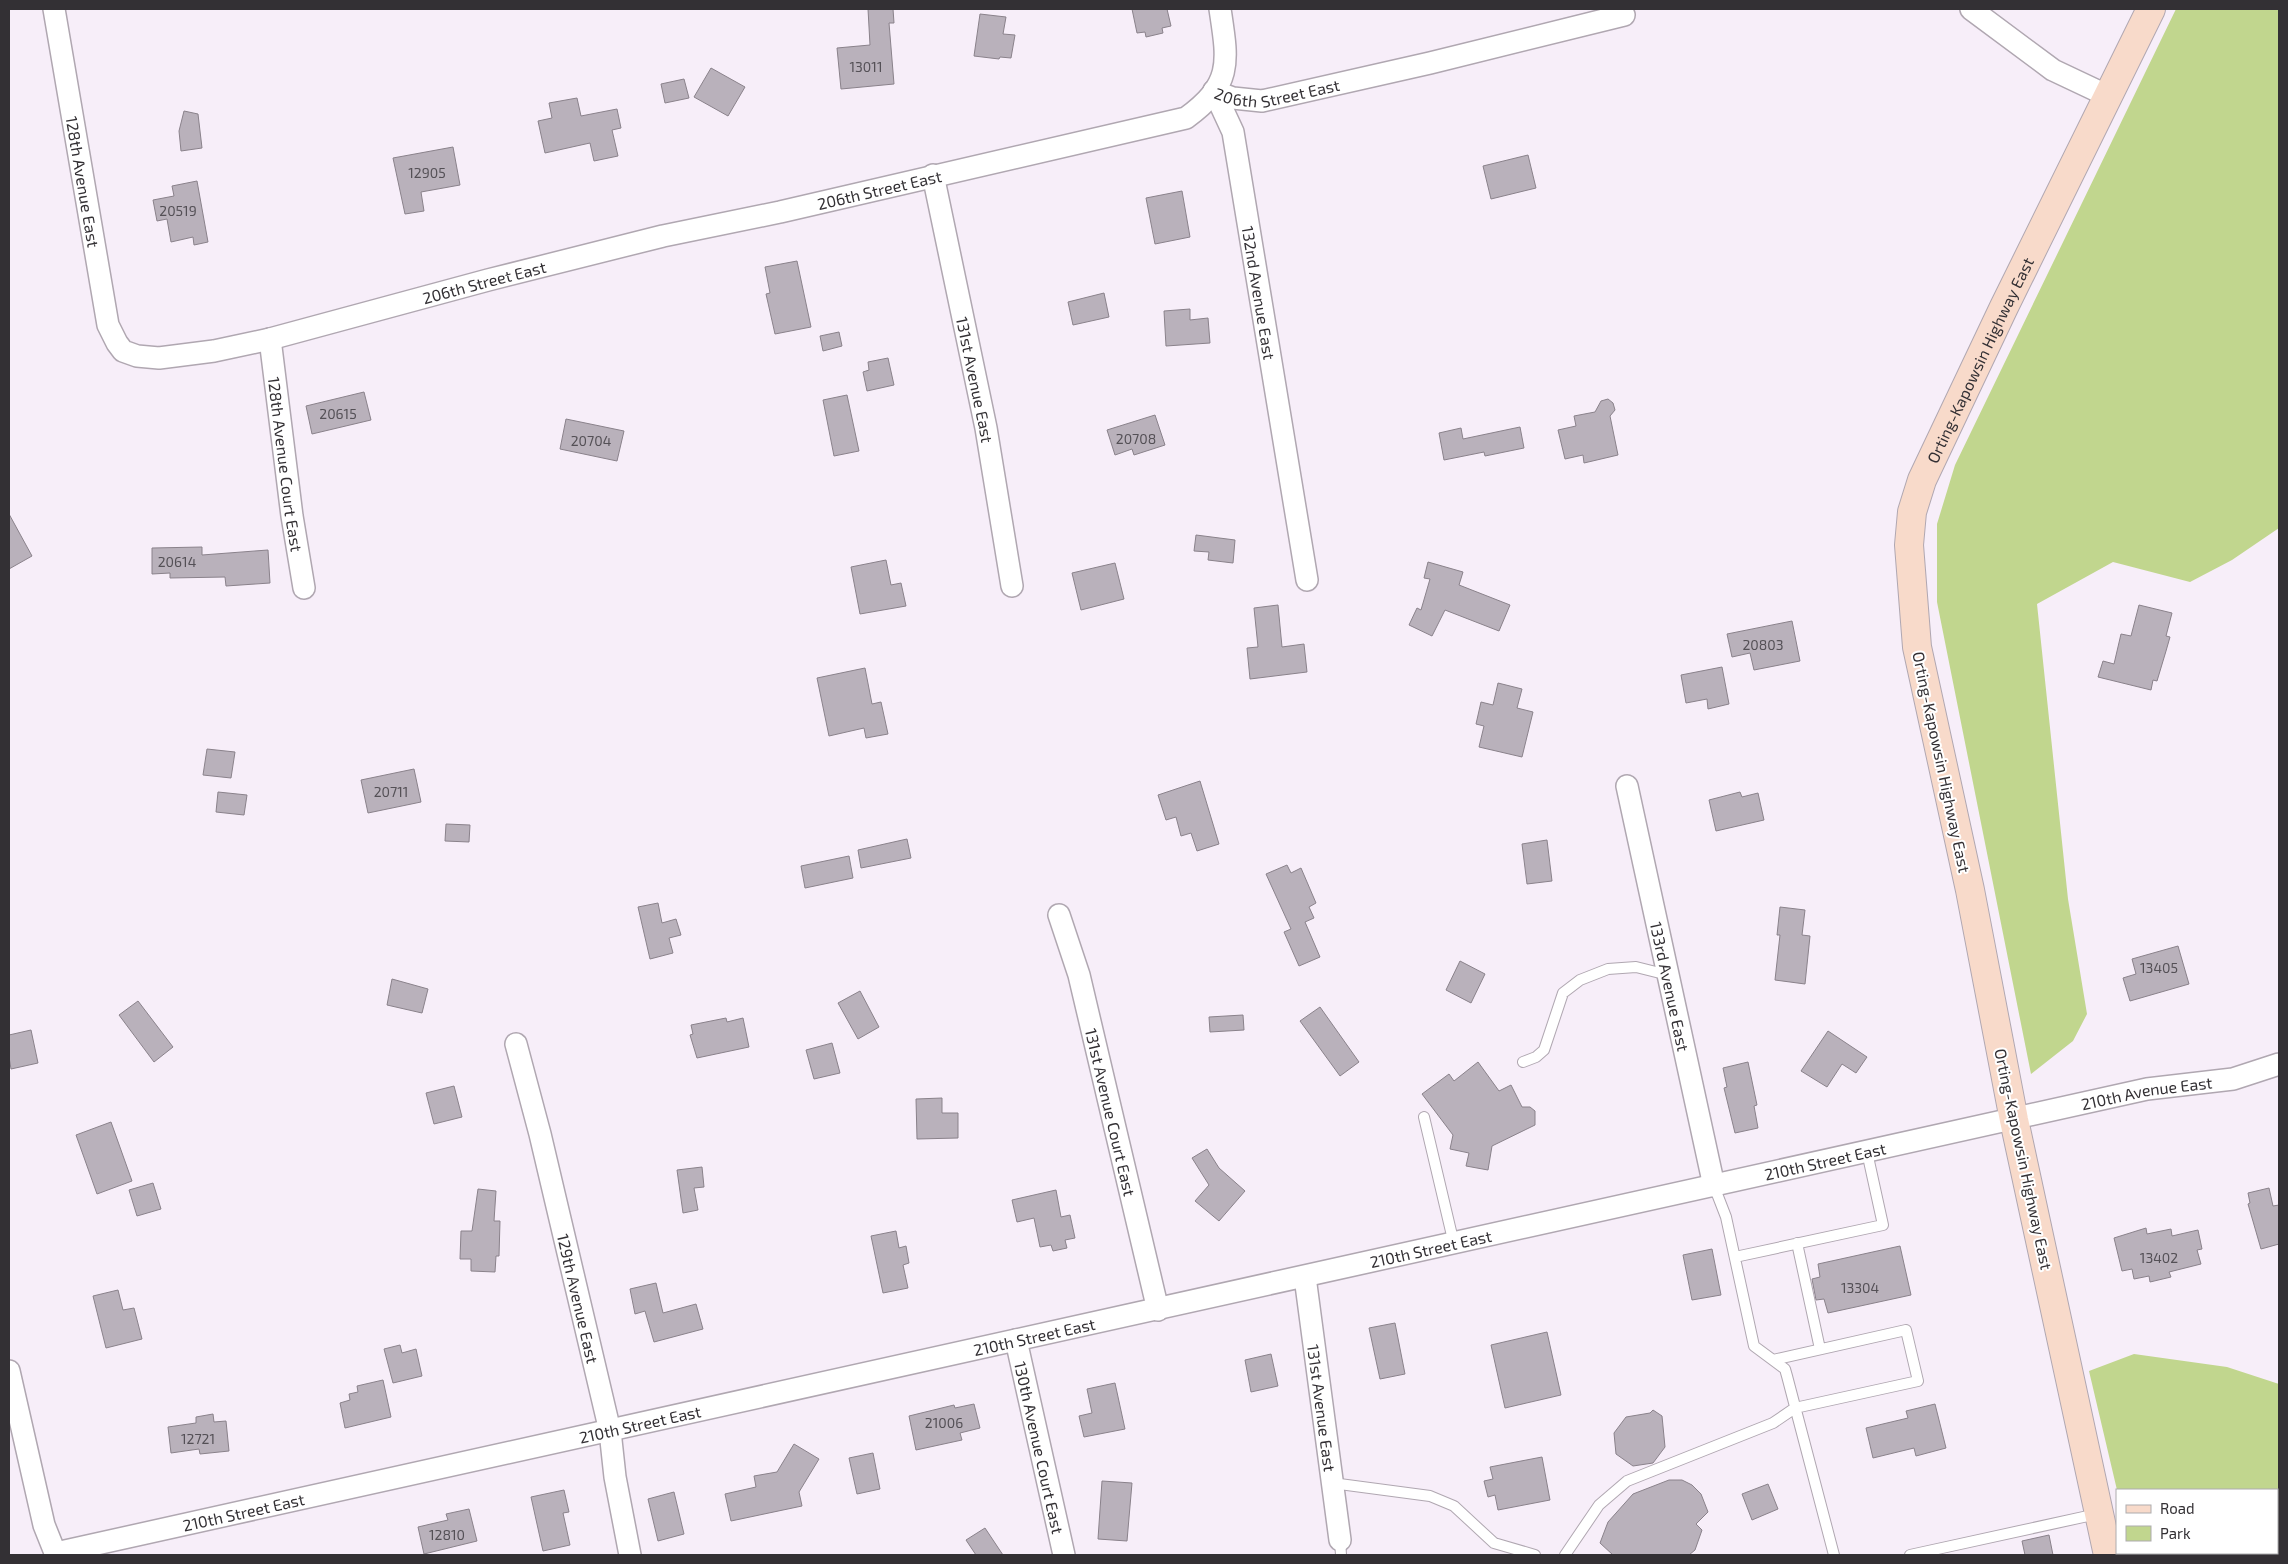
<svg xmlns="http://www.w3.org/2000/svg" width="2288" height="1564" font-family="'Exo 2',sans-serif">
<rect width="100%" height="100%" fill="#f7eef9"/>
<path fill="#c1d68e" d="M2176 9H2279V528L2232 560 2190 582 2113 562 2037 604 2068 899 2087 1014 2073 1041 2031 1074 1937 602V524L1955 465Z
M2134 1354 2227 1367 2279 1384V1555H2132V1553H2277V1490H2117L2089 1371Z"/>
<path fill="#b9b1bb" stroke="#8a828b" d="M868 9H893L894 23H889L894 84 841 89 837 48 870 45Z
M1132 9H1167L1171 26 1162 28 1163 33 1146 37 1145 32 1137 33Z
M980 14 1006 17 1003 34 1015 35 1011 58 1000 57 999 59 974 56Z
M711 68 745 87 728 116 694 97Z
M684 79 689 98 665 103 661 84Z
M577 98 581 116 617 109 621 128 612 130 618 156 594 161 590 143 545 153 538 121 552 118 549 103Z
M184 111 198 114 202 148 181 151 179 131Z
M453 147 460 185 421 192 424 211 405 214 393 158Z
M1528 155 1536 188 1491 199 1483 166Z
M197 181 208 242 194 245 193 237 171 242 167 219 157 221 153 200 174 196 172 186Z
M1182 191 1190 237 1155 244 1146 198Z
M797 261 811 327 775 334 766 294 770 293 765 267Z
M1104 293 1109 317 1073 325 1068 302Z
M1190 309V320L1208 318 1210 343 1166 346 1164 311Z
M839 332 842 346 823 351 820 336Z
M888 358 894 385 867 391 863 372 869 370 868 362Z
M364 392 371 420 312 434 306 406Z
M847 395 859 451 834 456 823 400Z
M1608 399 1613 403 1615 410 1610 416 1618 455 1584 463 1583 455 1565 459 1558 430 1576 426 1574 416 1595 412 1601 401Z
M1155 415 1165 445 1134 455 1132 449 1115 455 1107 430Z
M566 419 624 431 617 461 560 449Z
M1520 427 1524 448 1485 456 1484 452 1444 460 1439 433 1461 428 1463 439Z
M9 514 32 556 9 569Z
M1196 535 1235 540 1233 563 1208 560 1209 552 1194 551Z
M202 547V555L268 550 270 583 226 586 225 577 170 578V573L152 574V548Z
M886 560 891 585 901 583 906 606 860 614 851 567Z
M1428 562 1463 572 1459 585 1510 605 1499 631 1445 610 1432 636 1409 625 1417 608 1421 610 1430 579 1424 578Z
M1115 563 1124 599 1081 610 1072 573Z
M1278 605 1282 647 1304 644 1307 672 1250 679 1247 648 1258 647 1254 608Z
M2139 605 2172 613 2166 636 2170 637 2166 651 2157 681 2153 680 2151 690 2098 677 2103 661 2114 664 2121 634 2131 636Z
M1792 621 1800 661 1754 670 1750 653 1732 657 1727 634Z
M1722 667 1729 704 1708 709 1707 699 1686 703 1681 675Z
M865 668 872 704 881 702 888 734 866 738 864 728 829 736 817 678Z
M1498 683 1522 689 1517 708 1533 712 1522 757 1479 747 1484 726 1476 724 1481 702 1493 705Z
M207 749 235 752 231 778 203 775Z
M414 769 421 802 368 813 361 780Z
M1200 781 1219 844 1197 851 1191 833 1181 836 1176 817 1166 820 1158 795Z
M218 792 247 795 244 815 216 812Z
M1740 792 1742 797 1758 793 1764 820 1716 831 1709 800Z
M446 824 470 825 469 842 445 841Z
M907 839 911 858 861 868 858 850Z
M1547 840 1552 881 1527 884 1522 844Z
M849 856 853 878 805 888 801 866Z
M1287 865 1291 873 1301 868 1316 903 1309 907 1314 918 1305 922 1320 957 1299 966 1284 932 1291 929 1266 874Z
M658 903 662 923 676 919 681 935 669 938 673 953 650 959 638 907Z
M1780 907 1805 910 1802 935 1810 936 1805 984 1775 980 1780 935H1777Z
M2178 946 2189 984 2130 1001 2123 978 2136 974 2132 959Z
M1460 961 1485 974 1471 1003 1446 990Z
M392 979 428 989 422 1013 387 1005Z
M860 991 879 1027 858 1039 838 1003Z
M138 1001 173 1047 154 1062 119 1015Z
M1320 1007 1359 1062 1340 1076 1300 1021Z
M1243 1015 1244 1030 1210 1032 1209 1017Z
M726 1018 727 1022 743 1018 749 1047 697 1058 690 1035 693 1034 691 1025Z
M31 1030 38 1063 11 1069 9 1057V1035Z
M1828 1031 1867 1057 1856 1073 1842 1064 1827 1087 1801 1071Z
M832 1043 840 1073 814 1079 806 1050Z
M1478 1062 1499 1091 1511 1085 1522 1107H1530L1535 1111V1125L1492 1146 1488 1170 1466 1166 1469 1153 1450 1149 1453 1135 1422 1094 1449 1074 1454 1081Z
M1748 1062 1757 1105 1754 1106 1758 1128 1735 1133 1724 1088 1727 1087 1723 1068Z
M454 1086 462 1117 434 1124 426 1093Z
M942 1098V1113H958V1138L917 1139 916 1099Z
M111 1122 132 1181 97 1194 76 1135Z
M1207 1149 1219 1168 1245 1191 1219 1221 1195 1201 1209 1185 1192 1158Z
M702 1167 704 1187 694 1188 698 1210 683 1213 677 1170Z
M153 1183 161 1209 137 1216 129 1190Z
M2269 1188 2273 1206 2279 1205V1244L2261 1249 2248 1204 2250 1203 2248 1193Z
M478 1189 496 1191 494 1221H500L499 1256H496L495 1272 471 1271V1259H460L461 1231H472Z
M1056 1190 1061 1217 1070 1215 1075 1238 1065 1240 1067 1248 1053 1251 1051 1245 1040 1247 1034 1218 1017 1222 1012 1200Z
M2146 1228 2147 1234 2171 1229 2172 1236 2198 1230 2202 1249 2197 1250 2201 1264 2169 1272 2171 1277 2150 1282 2149 1276 2134 1279 2132 1269 2122 1271 2114 1238Z
M896 1231 899 1248 906 1246 909 1263 903 1265 908 1288 883 1293 871 1236Z
M1900 1246 1911 1295 1828 1313 1824 1299 1816 1300 1812 1279 1820 1277 1818 1264Z
M1712 1249 1721 1295 1692 1300 1683 1255Z
M656 1283 663 1313 696 1304 703 1329 654 1342 645 1311 635 1314 630 1289Z
M118 1290 123 1310 134 1308 142 1339 106 1348 93 1296Z
M1395 1323 1405 1374 1380 1379 1369 1328Z
M1547 1332 1561 1395 1505 1408 1491 1345Z
M400 1345 402 1353 416 1349 422 1376 393 1383 384 1349Z
M1271 1354 1278 1386 1251 1392 1245 1360Z
M383 1380 391 1417 345 1428 340 1403 350 1400 349 1394 358 1392 357 1386Z
M1115 1383 1125 1429 1084 1437 1079 1416 1092 1413 1087 1389Z
M974 1404 980 1428 960 1433 962 1440 916 1450 909 1416 954 1405 955 1408Z
M1935 1404 1946 1448 1916 1456 1914 1448 1873 1458 1866 1428 1908 1418 1906 1411Z
M1653 1410 1662 1416 1665 1447 1653 1463 1633 1466 1616 1454 1614 1433 1626 1417 1650 1413Z
M213 1414 214 1422 226 1421 229 1451 200 1454 199 1449 171 1453 168 1427 196 1423V1417Z
M794 1444 819 1459 799 1492 802 1506 731 1521 725 1494 756 1487 754 1476 777 1472Z
M873 1453 880 1489 857 1494 849 1458Z
M1542 1457 1550 1500 1498 1510 1495 1495 1488 1497 1484 1481 1493 1479 1490 1467Z
M1669 1480H1682L1692 1485 1701 1494 1708 1512 1696 1524 1702 1530 1695 1550 1689 1555H1613L1600 1543 1608 1522 1633 1494Z
M1102 1481 1132 1483 1127 1541 1098 1539Z
M1768 1484 1778 1509 1752 1520 1742 1494Z
M564 1490 569 1512 563 1513 570 1545 543 1551 531 1497Z
M674 1492 684 1534 658 1541 648 1499Z
M469 1509 477 1541 424 1554 418 1527 448 1520 446 1514Z
M985 1528 1003 1555H976L966 1540Z
M2049 1535 2053 1555H2025L2022 1541Z"/>
<g fill="none" stroke-linecap="round" stroke-linejoin="round">
<g stroke="#b0a7b1" stroke-width="12">
<path id="lane" d="M1523 1062 1536 1057 1544 1050 1563 993 1580 980 1608 969 1636 967 1668 975
M1424 1117 1454 1244
M1714 1186 1726 1217 1754 1346 1785 1369 1787 1376 1834 1555
M1797 1243 1820 1349
M1735 1257 1883 1225 1867 1152
M1332 1483 1430 1496 1454 1506 1494 1543 1535 1555
M1340 1540 1341 1555
M1565 1555 1599 1505 1627 1481 1773 1423 1795 1408 1918 1381 1906 1330 1773 1360
M1910 1555 2097 1514"/>
</g>
<g stroke="#b0a7b1" stroke-width="24">
<g id="street">
<path id="s1" d="M54 9 108 325 117 343 123 351 137 356 159 358 214 351 270 339 488 280 663 236 780 212 1186 118C1233 84 1228 62 1220 9"/>
<path d="M1971 9 2053 70 2108 96"/>
<path id="s2" d="M1214 91 1233 132 1307 580"/>
<path id="s3" d="M1214 91 1233 98 1262 101 1430 63 1624 15"/>
<path id="s4" d="M933 175 986 428 1012 586"/>
<path id="s5" d="M270 339 292 516 304 588"/>
<path id="s6" d="M1627 786 1714 1186"/>
<path id="s7" d="M1059 915 1079 975 1158 1310"/>
<path id="s8" d="M516 1044 540 1134 610 1431 615 1477 630 1555"/>
<path id="s9" d="M1305 1277 1340 1540"/>
<path id="s10" d="M1016 1340 1064 1555"/>
<path d="M9 1371 44 1525 56 1555"/>
<path id="s11" d="M56 1553 2147 1089 2233 1079 2279 1064"/>
</g>
</g>
<g stroke="#b0a7b1" stroke-width="30">
<g id="secondary">
<path id="s12" d="M2108 1555 2014 1120 1970 890 1917 647 1909 545 1912 512 1922 480 2004 307 2151 9"/>
</g>
</g>
<use href="#lane" stroke="#fff" stroke-width="10"/>
<use href="#street" stroke="#fff" stroke-width="21"/>
<use href="#secondary" stroke="#f8daca" stroke-width="28"/>
</g>
<g text-anchor="middle" dominant-baseline="central" stroke-width="4" stroke-linejoin="round" paint-order="stroke">
<g font-size="14" fill="#545056">
<text x="866" y="66">13011</text>
<text x="427" y="172">12905</text>
<text x="178" y="210">20519</text>
<text x="338" y="413">20615</text>
<text x="1136" y="438">20708</text>
<text x="591" y="440">20704</text>
<text x="177" y="561">20614</text>
<text x="1763" y="644">20803</text>
<text x="391" y="791">20711</text>
<text x="2159" y="967">13405</text>
<text x="2159" y="1257">13402</text>
<text x="1860" y="1287">13304</text>
<text x="944" y="1422">21006</text>
<text x="198" y="1438">12721</text>
<text x="447" y="1534">12810</text>
</g>
<g font-size="16" fill="#333034" stroke="#fff">
<text stroke="none"><textPath href="#s3" startOffset="65">206th Street East</textPath></text>
<text stroke="none"><textPath href="#s1" startOffset="175">128th Avenue East</textPath></text>
<text stroke="none"><textPath href="#s1" startOffset="1128">206th Street East</textPath></text>
<text stroke="none"><textPath href="#s1" startOffset="722">206th Street East</textPath></text>
<text stroke="none"><textPath href="#s2" startOffset="208">132nd Avenue East</textPath></text>
<text stroke="none"><textPath href="#s12" startOffset="1230">Orting-Kapowsin Highway East</textPath></text>
<text stroke="none"><textPath href="#s4" startOffset="209">131st Avenue East</textPath></text>
<text stroke="none"><textPath href="#s5" startOffset="126">128th Avenue Court East</textPath></text>
<text transform="translate(1942 762) rotate(78)">Orting-Kapowsin Highway East</text>
<text stroke="none"><textPath href="#s6" startOffset="205">133rd Avenue East</textPath></text>
<text stroke="none"><textPath href="#s11" startOffset="2141">210th Avenue East</textPath></text>
<text stroke="none"><textPath href="#s7" startOffset="204">131st Avenue Court East</textPath></text>
<text transform="translate(2024 1159) rotate(78)">Orting-Kapowsin Highway East</text>
<text stroke="none"><textPath href="#s11" startOffset="1812">210th Street East</textPath></text>
<text stroke="none"><textPath href="#s11" startOffset="1408">210th Street East</textPath></text>
<text stroke="none"><textPath href="#s8" startOffset="262">129th Avenue East</textPath></text>
<text stroke="none"><textPath href="#s11" startOffset="1002">210th Street East</textPath></text>
<text stroke="none"><textPath href="#s9" startOffset="132">131st Avenue East</textPath></text>
<text stroke="none"><textPath href="#s11" startOffset="598">210th Street East</textPath></text>
<text stroke="none"><textPath href="#s10" startOffset="110">130th Avenue Court East</textPath></text>
<text stroke="none"><textPath href="#s11" startOffset="192">210th Street East</textPath></text>
</g>
</g>
<rect width="2288" height="1564" fill="none" stroke="#333034" stroke-width="20"/>
<rect x="2116" y="1489" width="162" height="65" fill="#ffffff" stroke="#adacae"/>
<rect x="2126" y="1505" width="25" height="8" fill="#f8daca" stroke="#adacae"/>
<text x="2160" y="1514" font-size="15" fill="#333034">Road</text>
<rect x="2126" y="1526" width="25" height="15" fill="#c1d68e" stroke="#adacae"/>
<text x="2160" y="1539" font-size="15" fill="#333034">Park</text>
</svg>
